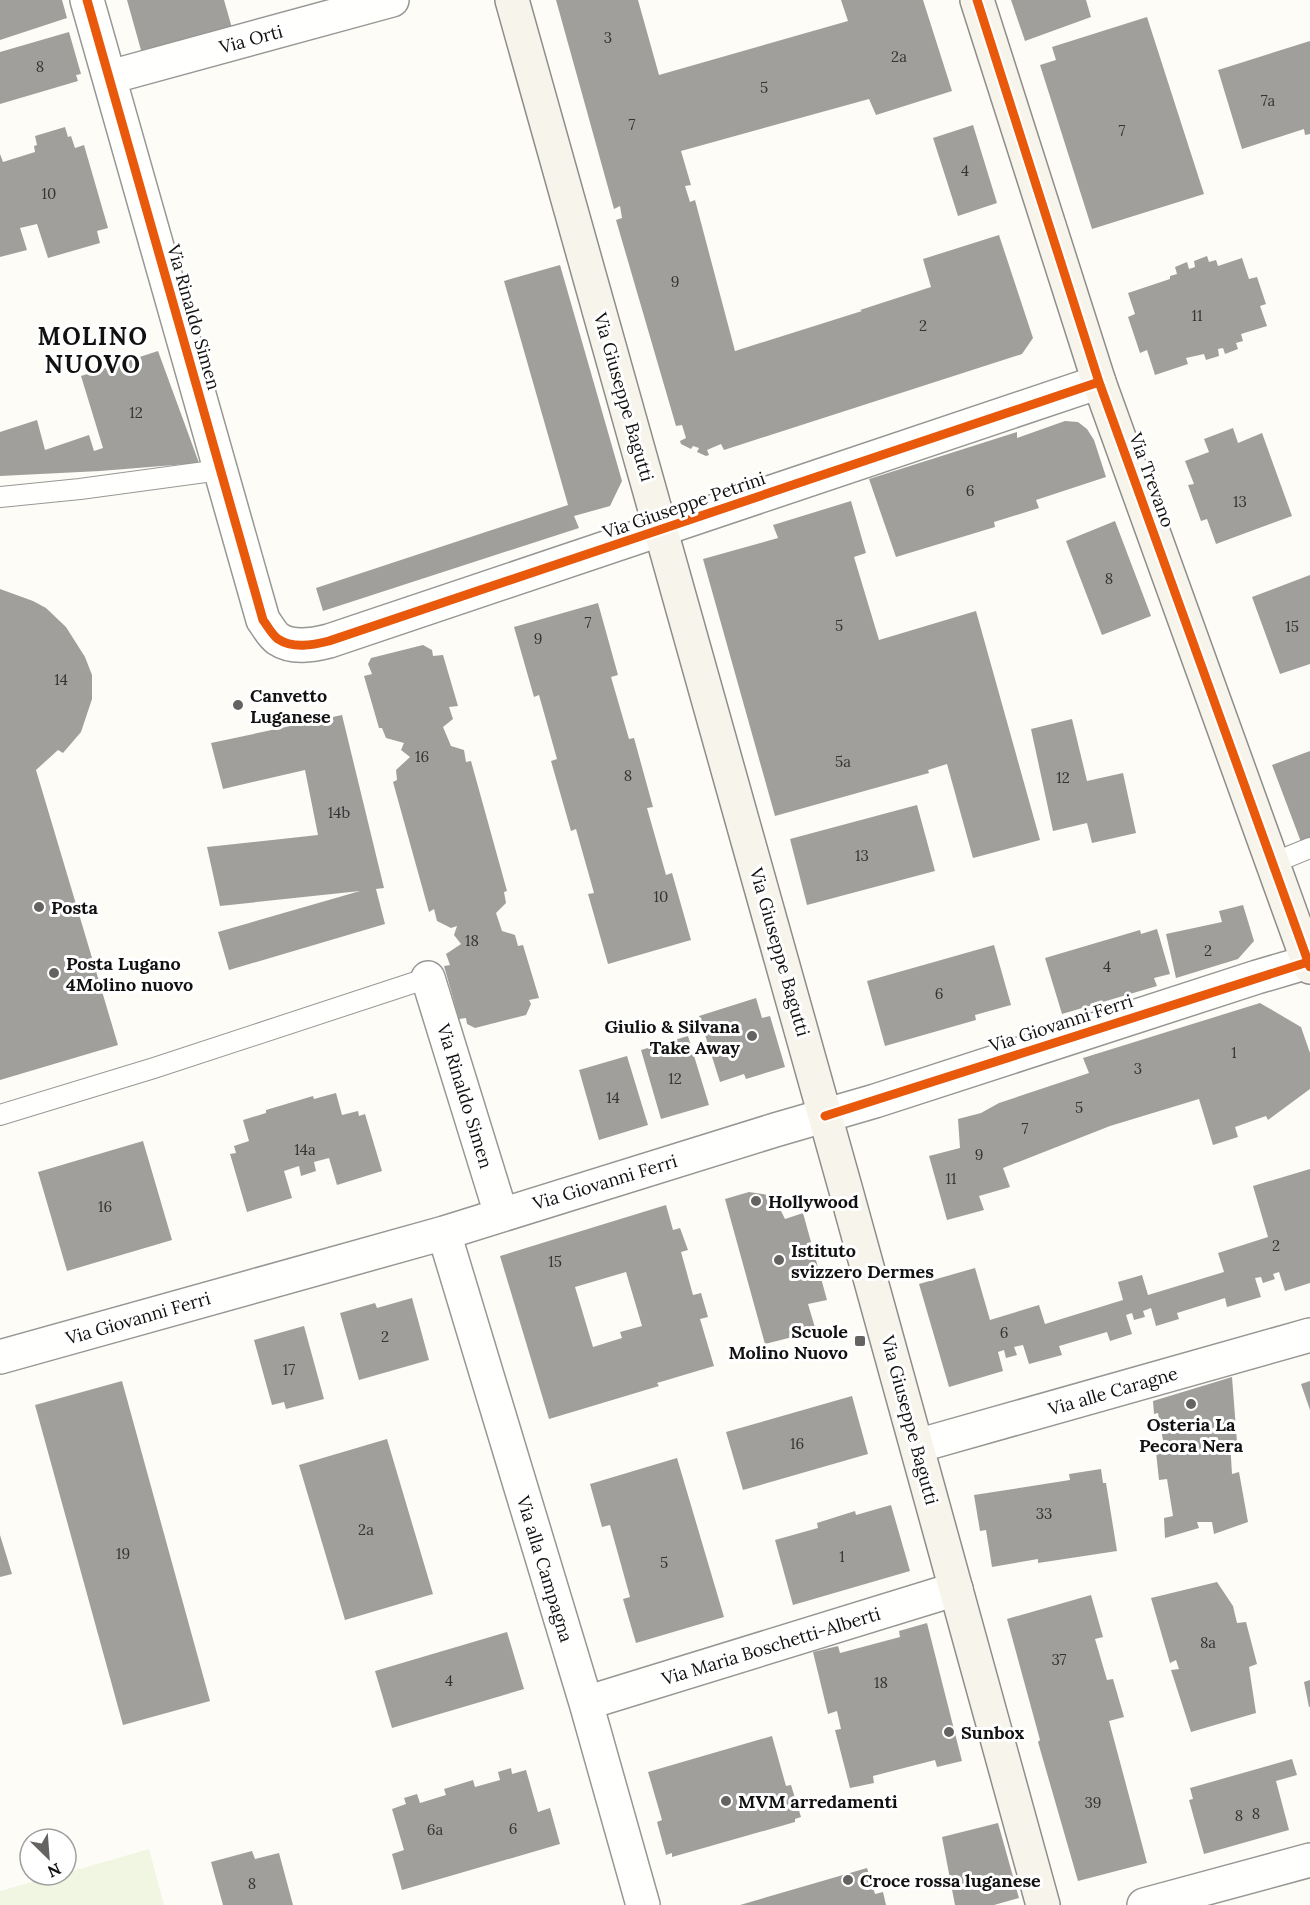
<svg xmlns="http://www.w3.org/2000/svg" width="1310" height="1905" font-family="Lora,serif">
<rect width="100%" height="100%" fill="#fdfcf7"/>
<path fill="#f0f6e1" d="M149 1849 164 1905H0V1891L57 1875H66V1873Z"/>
<path fill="#a19f9c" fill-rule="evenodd" d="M0 0H62L67 18 0 40Z
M127 0H224L234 35 144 61Z
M556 0H638L659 75 848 21 841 0H923L952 91 876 115 869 99 681 151 691 185 685 186 690 202 695 200 735 351 862 311 860 310 931 287 923 259 999 235 1033 338 1022 354 724 450 721 444 707 450 709 455 706 456 697 452 699 448 693 446 691 449 681 444 680 441 686 438 682 425 676 426 616 220 622 218 620 206 614 209Z
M1011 0H1086L1091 17 1025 41Z
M1147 17 1204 194 1092 229 1040 65 1056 60 1052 47Z
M69 32 81 74 76 75 78 81 0 104V52Z
M1310 41V134L1305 135 1304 129 1242 149 1218 70Z
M973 125 997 203 958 216 933 138Z
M65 127 68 137 71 136 75 148 84 145 108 228 97 231 100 243 48 258 37 224 20 228 27 250 0 257V154L3 162 35 152 34 146 37 145 35 136Z
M1207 256 1209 262 1216 260 1218 266 1242 258 1249 279 1257 277 1266 304 1260 306 1267 326 1241 334 1243 341 1236 343 1238 349 1225 354 1223 348 1218 349 1219 356 1206 360 1204 354 1186 358 1188 364 1155 375 1147 350 1140 353 1128 317 1135 314 1128 293 1170 279V276L1177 274 1175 267 1187 262 1189 269 1195 267 1194 261Z
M560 265 622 481 610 506 574 516 579 528 323 611 316 588 568 505 504 281Z
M158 351 199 463 100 471 0 476V432L37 420 45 450 89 435 94 451 103 448 81 376Z
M1065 421 1078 422 1087 429 1094 440 1106 477 1036 500 1039 508 994 522 995 527 896 557 869 479 1017 432V438Z
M1233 428 1238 443 1262 433 1292 516 1216 544 1207 519 1201 521 1188 485 1194 484 1185 461 1209 452 1204 439Z
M851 501 866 553 854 557 879 640 976 611 1040 840 973 858 947 764 928 770 929 773 775 816 703 559 778 538 773 525Z
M1115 521 1151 616 1102 635 1066 541Z
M1310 575V664L1280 674 1252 597Z
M0 589 33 601 46 608 66 627 85 657 92 675V699L81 732 63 753 58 750 36 770 118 1045 0 1080Z
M598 603 618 675 611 677 629 739 634 738 653 807 647 808 666 875 672 873 691 940 608 964 588 894 594 893 576 829 571 831 551 761 557 759 539 695 534 697 514 627Z
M423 645 432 650 433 656 443 655 458 706 449 707 453 719 443 727 451 746 464 750 466 762 471 761 507 891 504 892 506 903 496 913 502 931 515 935 518 946 523 945 539 998 529 1000 531 1004 526 1015 475 1028 467 1024 466 1018 459 1019 444 966 450 965 446 954 461 944 454 935 457 926 451 928 437 921 434 909 429 912 393 782 397 780 396 770 410 757 401 750 404 743 386 738 382 728H379L364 676 372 674 368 664 371 658Z
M342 715 384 888 376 889 385 924 229 970 218 932 360 891 220 906 207 847 318 835 305 770 223 789 211 743Z
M1072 719 1087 781 1123 773 1136 833 1092 843 1087 823 1053 831 1031 729Z
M1310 751V839L1301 842 1272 765Z
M917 805 935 871 807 905 790 839Z
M1243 905 1254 941 1238 959 1176 978 1166 934 1222 922 1219 911Z
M1157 929 1170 974 1154 978 1157 986 1062 1014 1045 958 1140 930 1141 934Z
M994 945 1011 1005 975 1015 976 1020 885 1046 867 981Z
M756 998 762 1018 770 1016 785 1067 746 1079 744 1074 720 1082 699 1016Z
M1260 1003 1301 1027 1310 1053V1089L1268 1120 1266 1116 1235 1127 1238 1137 1213 1145 1199 1099 1110 1126 1003 1168 1010 1187 979 1196 984 1210 947 1220 929 1156 960 1148 958 1119 981 1113 999 1103 1089 1073 1083 1058Z
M688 1036 709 1105 661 1119 641 1050Z
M627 1056 648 1125 599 1140 579 1070Z
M336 1093 342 1115 358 1111 359 1116 365 1114 382 1171 337 1185 329 1158 314 1162 316 1171 301 1176 299 1166 284 1171 292 1198 247 1212 230 1154 236 1153 234 1146 249 1141 243 1120 266 1113V1110L313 1096 314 1099Z
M143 1141 172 1240 67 1271 38 1172Z
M1310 1169V1283L1285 1291 1279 1272 1273 1274 1275 1279 1263 1283 1261 1277 1255 1278 1261 1297 1227 1307 1225 1298 1177 1313 1179 1319 1156 1326 1151 1308 1143 1311 1145 1317 1134 1320 1132 1313 1126 1315 1132 1334 1110 1341 1107 1332 1059 1346 1062 1355 1029 1364 1023 1345 1014 1347 1017 1355 1006 1358 1004 1350 998 1352 1003 1371 949 1387 919 1284 975 1268 990 1320 1039 1305 1045 1324 1123 1300 1118 1282 1142 1275 1148 1295 1224 1272 1218 1253 1268 1237 1253 1186Z
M749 1192 768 1195 776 1201 785 1219 803 1213 827 1300 808 1304 816 1331 765 1344 725 1199Z
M666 1205 673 1230 680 1228 688 1250 681 1252 693 1295 701 1293 708 1317 700 1319 714 1366 657 1383 659 1386 549 1419 500 1256ZM626 1272 642 1326 620 1332 622 1338 593 1347 575 1287Z
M412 1298 429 1360 359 1380 340 1313 375 1303 377 1308Z
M304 1326 324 1399 286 1409 284 1402 272 1405 254 1340Z
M1232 1377 1237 1442H1230L1232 1474 1239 1472 1248 1522 1214 1534 1212 1522H1197L1199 1528 1165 1538 1164 1518 1173 1516 1167 1479 1159 1480 1156 1452 1165 1451 1158 1413 1154 1414 1153 1401Z
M122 1381 210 1701 123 1725 35 1405Z
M1310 1381V1410L1301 1384Z
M852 1396 868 1454 743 1490 726 1432Z
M387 1439 433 1594 345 1620 299 1465Z
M677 1458 724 1617 636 1643 623 1599 630 1597 610 1525 602 1527 590 1484Z
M1101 1469 1103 1483H1106L1117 1551 1038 1563V1559L992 1567 986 1530 980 1531 974 1495 1070 1480 1069 1474Z
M891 1505 910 1571 793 1605 775 1540 818 1528 817 1523 855 1511 856 1515Z
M0 1535 12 1574 0 1577Z
M1217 1582 1233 1606 1237 1623 1246 1622 1257 1664 1249 1667 1256 1713 1191 1732 1171 1670 1179 1669 1176 1660 1170 1663 1151 1598Z
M1091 1595 1103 1637 1095 1639 1107 1680 1113 1679 1124 1717 1109 1721 1147 1863 1078 1881 1038 1742 1040 1740 1007 1619Z
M927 1623 962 1761 937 1767 935 1760 873 1776 874 1783 850 1788 835 1730 841 1729 837 1711 828 1714 813 1652 838 1646 840 1653 900 1637 899 1631Z
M507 1632 524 1689 392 1728 375 1671Z
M1310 1680V1707H1309L1304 1682Z
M772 1736 786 1786 791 1785 801 1817 795 1819V1822L672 1857V1853L666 1855 657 1822 662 1820 648 1772Z
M1292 1759 1297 1775 1276 1781 1289 1830 1204 1854 1189 1800 1193 1799 1190 1788Z
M511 1768 512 1774 526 1770 538 1812 550 1808 560 1844 402 1890 392 1854 404 1850 392 1809 406 1804 404 1798 417 1794 420 1803 446 1795 444 1789 473 1780 475 1787 500 1780 498 1772Z
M998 1823 1019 1898 994 1905H955L942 1837Z
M252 1851 255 1859 279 1853 293 1905H223L211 1862Z
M867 1868 875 1894 883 1892 886 1905H740Z"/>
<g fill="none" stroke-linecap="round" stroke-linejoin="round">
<g stroke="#979795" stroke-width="22">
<path id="service" d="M0 497 80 489 220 470
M1273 863 1310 848
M0 1115 154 1068 428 978"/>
</g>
<g stroke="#979795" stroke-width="36">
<path id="minor" d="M87 0 263 620C267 625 272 635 278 639 293 649 313 645 329 641L1099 382
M110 77 392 0
M428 978 501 1214
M444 1233 586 1703 643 1905
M0 1357 444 1233 775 1130 875 1101 1257 977 1308 962
M917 1446 1310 1335
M586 1703 956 1589
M1144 1905 1310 1860"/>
</g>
<g stroke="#8e8d8b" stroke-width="36">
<path id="secondary" d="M512 0 845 1187 1043 1905
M977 0 1099 382 1310 967"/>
</g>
<use href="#service" stroke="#fffffe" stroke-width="20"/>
<use href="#minor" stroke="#fffffe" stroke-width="33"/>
<use href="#secondary" stroke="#f6f4eb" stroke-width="33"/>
<g stroke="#fff" stroke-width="13">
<path id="cycleway" d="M87 0 263 620C267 625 272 635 278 639 293 649 313 645 329 641L1099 382
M977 0 1099 382 1310 967
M825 1116 1308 962"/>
</g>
<use href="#cycleway" stroke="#e8590c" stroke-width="9"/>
</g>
<g fill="#646362" stroke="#fff" stroke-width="2">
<circle cx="238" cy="705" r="6"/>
<circle cx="39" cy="907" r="6"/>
<circle cx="54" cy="973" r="6"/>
<circle cx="752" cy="1036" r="6"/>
<circle cx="756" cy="1201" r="6"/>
<circle cx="779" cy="1260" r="6"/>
<rect x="854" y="1335" width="12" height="12" rx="3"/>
<circle cx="1191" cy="1404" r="6"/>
<circle cx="949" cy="1732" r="6"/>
<circle cx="726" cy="1801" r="6"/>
<circle cx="848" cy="1880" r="6"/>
</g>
<g text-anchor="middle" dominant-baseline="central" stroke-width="6" stroke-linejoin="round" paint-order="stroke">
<g font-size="15" fill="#353434">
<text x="608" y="37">3</text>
<text x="899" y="56">2a</text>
<text x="40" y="66">8</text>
<text x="764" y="87">5</text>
<text x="1268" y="100">7a</text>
<text x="632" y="124">7</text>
<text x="1122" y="130">7</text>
<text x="965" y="170">4</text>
<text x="49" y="193">10</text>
<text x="675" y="281">9</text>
<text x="1197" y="315">11</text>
<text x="923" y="325">2</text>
<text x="136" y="412">12</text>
<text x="970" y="490">6</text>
<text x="1240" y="501">13</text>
<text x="1109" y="578">8</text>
<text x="588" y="622">7</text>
<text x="839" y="625">5</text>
<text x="1292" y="626">15</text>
<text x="538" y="638">9</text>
<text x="61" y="679">14</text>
<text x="422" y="756">16</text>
<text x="843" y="761">5a</text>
<text x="628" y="775">8</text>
<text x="1063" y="777">12</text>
<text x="339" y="812">14b</text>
<text x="862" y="855">13</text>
<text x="661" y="896">10</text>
<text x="472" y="940">18</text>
<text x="1208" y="950">2</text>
<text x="1107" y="966">4</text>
<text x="939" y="993">6</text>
<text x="1234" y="1052">1</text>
<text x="1138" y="1068">3</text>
<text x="675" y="1078">12</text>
<text x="613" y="1097">14</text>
<text x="1079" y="1107">5</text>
<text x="1025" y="1128">7</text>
<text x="305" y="1149">14a</text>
<text x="979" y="1154">9</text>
<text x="951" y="1178">11</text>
<text x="105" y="1206">16</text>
<text x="1276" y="1245">2</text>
<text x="555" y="1261">15</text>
<text x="1004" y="1332">6</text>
<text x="385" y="1336">2</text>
<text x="289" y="1369">17</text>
<text x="797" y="1443">16</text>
<text x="1044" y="1513">33</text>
<text x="366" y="1529">2a</text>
<text x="123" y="1553">19</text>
<text x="842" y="1556">1</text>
<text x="664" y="1562">5</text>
<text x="1208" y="1642">8a</text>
<text x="1059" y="1659">37</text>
<text x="449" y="1680">4</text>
<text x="881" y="1682">18</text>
<text x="1093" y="1802">39</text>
<text x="1256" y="1813">8</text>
<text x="1239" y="1815">8</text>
<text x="513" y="1828">6</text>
<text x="435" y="1829">6a</text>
<text x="252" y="1883">8</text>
</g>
<g font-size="18" fill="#111" stroke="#fff">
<text transform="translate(251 39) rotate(-15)">Via Orti</text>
<text transform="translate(194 317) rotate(74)">Via Rinaldo Simen</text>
<text transform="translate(624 397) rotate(74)">Via Giuseppe Bagutti</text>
<text transform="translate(1152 480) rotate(70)">Via Trevano</text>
<text transform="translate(684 505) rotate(-19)">Via Giuseppe Petrini</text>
<text transform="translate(780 952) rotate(74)">Via Giuseppe Bagutti</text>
<text transform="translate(1061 1023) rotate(-18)">Via Giovanni Ferri</text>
<text transform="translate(465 1096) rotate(73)">Via Rinaldo Simen</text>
<text transform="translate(605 1182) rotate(-17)">Via Giovanni Ferri</text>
<text transform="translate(138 1318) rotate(-16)">Via Giovanni Ferri</text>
<text transform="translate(1113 1391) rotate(-16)">Via alle Caragne</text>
<text transform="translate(910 1420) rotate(75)">Via Giuseppe Bagutti</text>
<text transform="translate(545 1569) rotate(73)">Via alla Campagna</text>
<text transform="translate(771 1646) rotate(-17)">Via Maria Boschetti-Alberti</text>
</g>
<g font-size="18" font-weight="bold" fill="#111" stroke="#fff" text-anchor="start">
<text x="250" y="695">Canvetto<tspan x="250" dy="21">Luganese</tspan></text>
<text x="51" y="907">Posta</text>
<text x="66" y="963">Posta Lugano<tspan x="66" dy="21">4Molino nuovo</tspan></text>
<text x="740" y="1026" text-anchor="end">Giulio &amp; Silvana<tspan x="740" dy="21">Take Away</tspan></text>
<text x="768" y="1201">Hollywood</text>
<text x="791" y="1250">Istituto<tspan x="791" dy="21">svizzero Dermes</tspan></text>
<text x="848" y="1331" text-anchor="end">Scuole<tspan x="848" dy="21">Molino Nuovo</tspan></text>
<text x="1191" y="1424" text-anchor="middle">Osteria La<tspan x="1191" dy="21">Pecora Nera</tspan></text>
<text x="961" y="1732">Sunbox</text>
<text x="738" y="1801">MVM arredamenti</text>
<text x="860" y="1880">Croce rossa luganese</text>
</g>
<g font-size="24" font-weight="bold" letter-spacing="1.5" fill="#111" stroke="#fff">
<text x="93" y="336">MOLINO<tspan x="93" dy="28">NUOVO</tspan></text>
</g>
</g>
<g transform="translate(48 1857) rotate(155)"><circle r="28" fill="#ffffff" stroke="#a0a0a0" stroke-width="1.5"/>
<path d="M0-4.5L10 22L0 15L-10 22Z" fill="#646362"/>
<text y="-9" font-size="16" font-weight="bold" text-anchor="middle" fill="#111111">N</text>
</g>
</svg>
